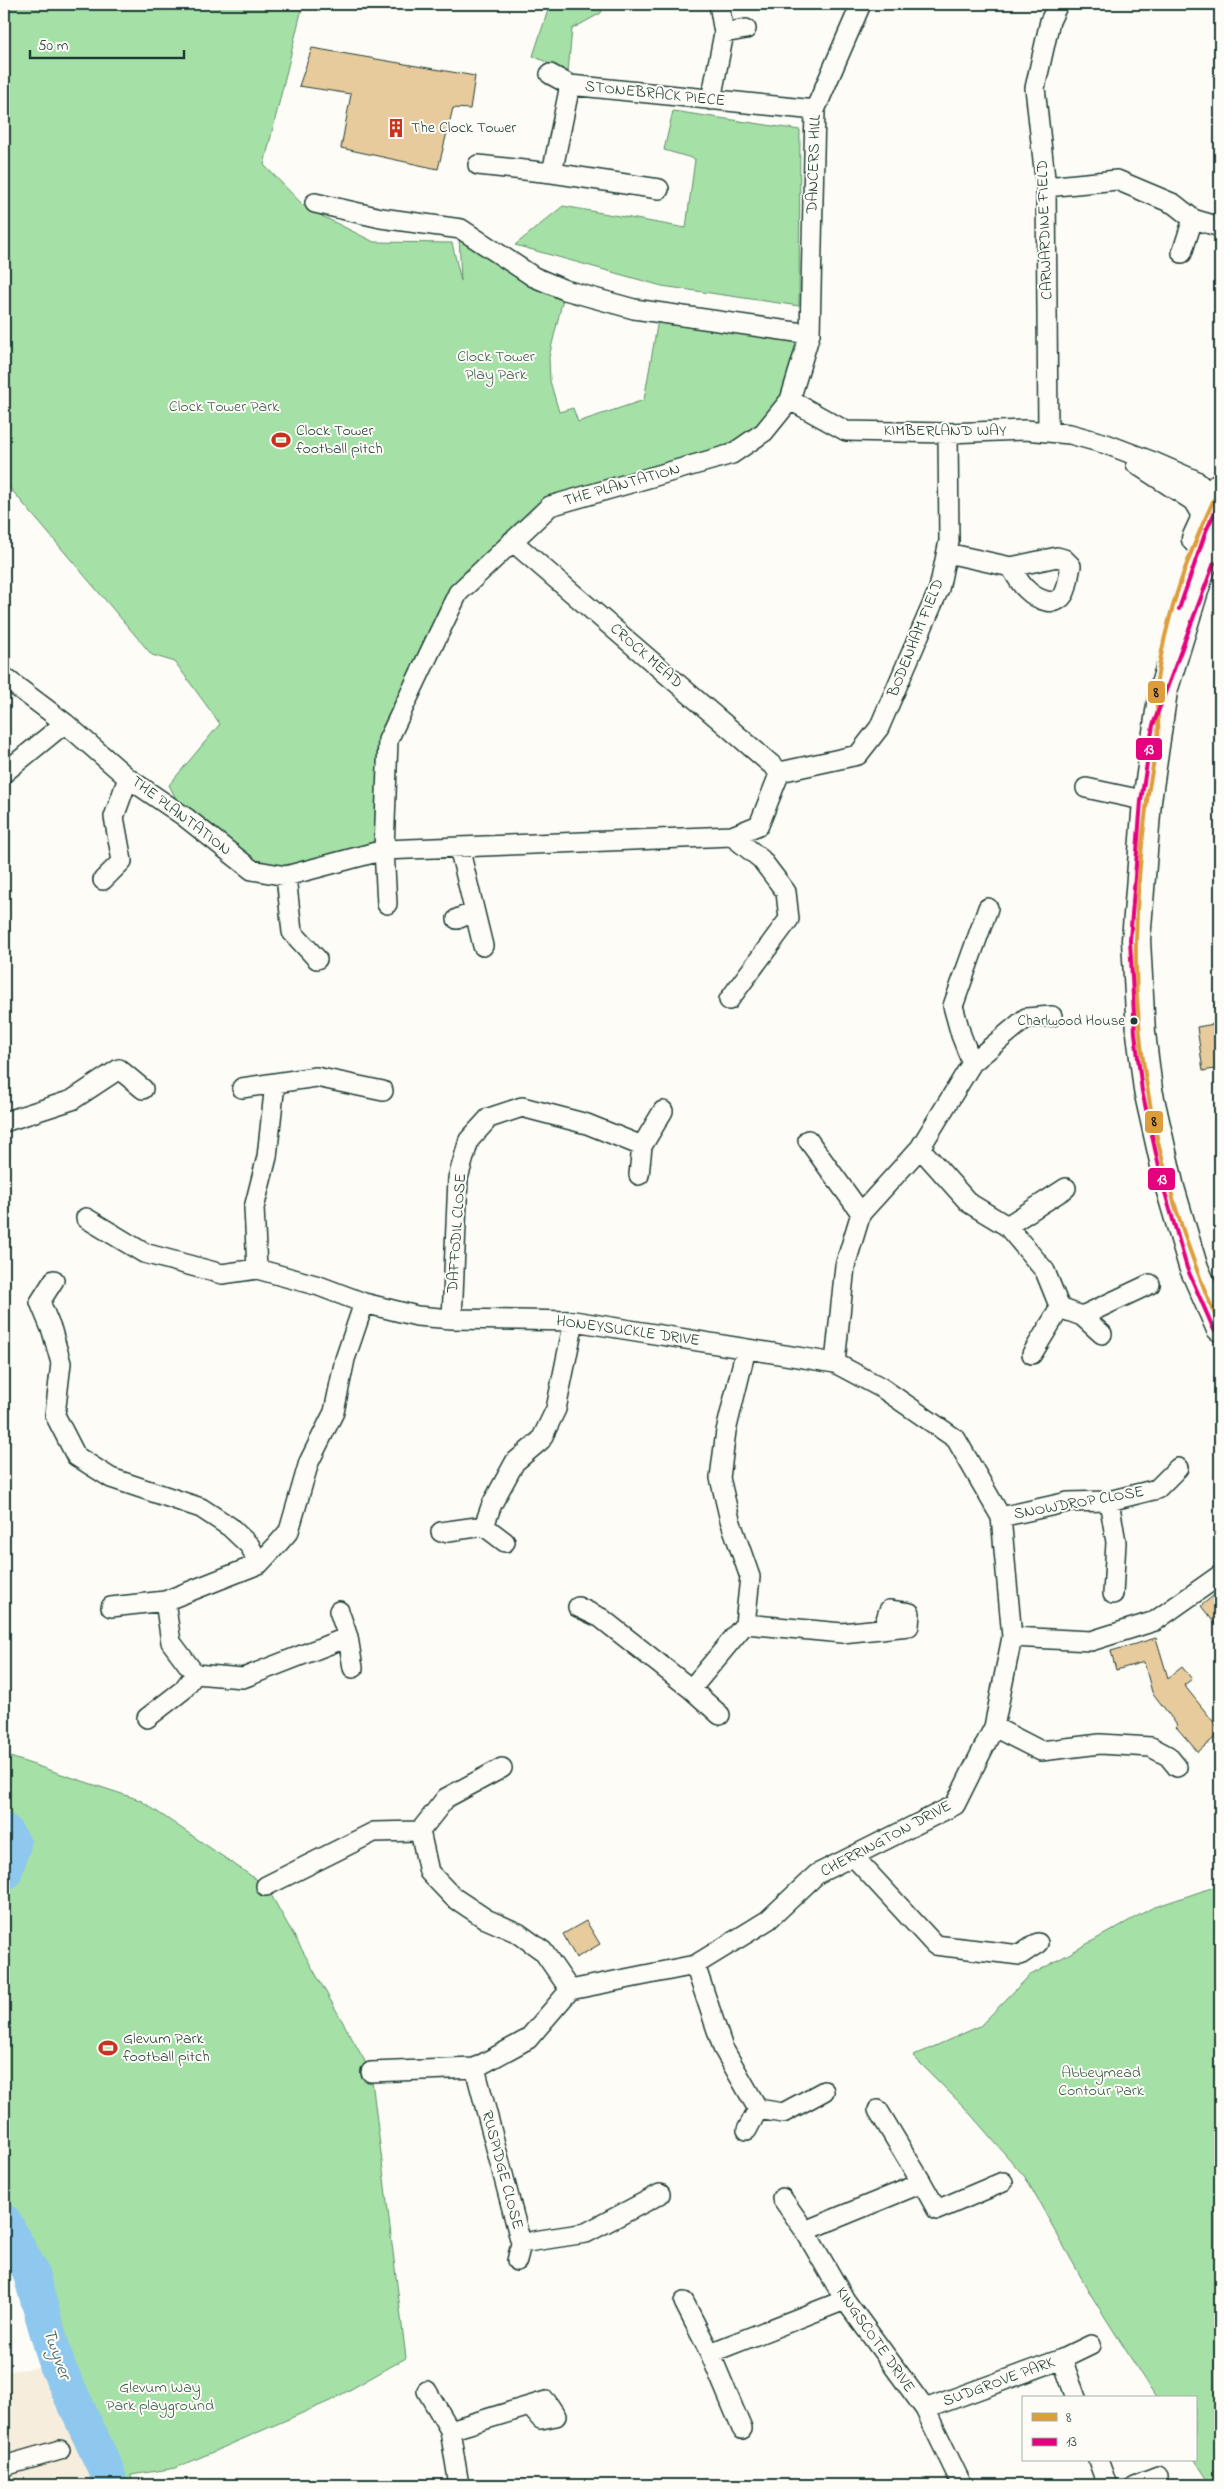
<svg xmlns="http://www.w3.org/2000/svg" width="1224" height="2489" font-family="'Indie Flower',sans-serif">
<rect width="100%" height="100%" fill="#fdfcf7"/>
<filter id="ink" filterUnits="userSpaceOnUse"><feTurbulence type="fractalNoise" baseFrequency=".02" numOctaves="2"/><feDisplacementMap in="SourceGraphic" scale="10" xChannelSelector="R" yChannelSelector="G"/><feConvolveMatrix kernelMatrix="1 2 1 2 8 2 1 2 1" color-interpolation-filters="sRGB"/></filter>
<g filter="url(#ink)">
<path fill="#f7eddc" d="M57 2365 107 2472 110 2485H4V2372Z"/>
<path fill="#a5e0a6" stroke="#628e6d" d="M4 4H303L264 165 306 208 374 242 452 243 461 281 459 235 565 290 549 357 550 381 559 412 573 408 578 422 644 400 659 314 810 334 790 400 732 454 550 506 458 593 388 740 384 850 286 876 252 870 185 817 169 785 220 724 175 662 152 655 4 481Z
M550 4H604L601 13 572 29 568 72 533 56Z
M673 111 800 130 799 306 662 286 515 245 563 206 686 228 695 159 664 150Z
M4 1755 140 1800 266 1886 371 2072 406 2358 330 2401 176 2468 131 2475 133 2485H110L107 2472 57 2365 30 2271 4 2222Z
M1220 1885V2485H1211L1195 2460V2398H1156L1091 2295 1025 2177 965 2108 913 2056 980 2026 1029 1976 1152 1908Z"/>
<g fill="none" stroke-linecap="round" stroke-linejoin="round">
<path stroke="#6290a4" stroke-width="6" d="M4 1813 13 1844"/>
<path stroke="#8fc8ee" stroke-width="36" d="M4 1831 13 1844 4 1873
M4 2222 30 2271 57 2365 107 2472 110 2485"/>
</g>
<path fill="#e8cb9c" stroke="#1f3d34" d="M312 48 475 76 470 109 453 108 438 169 341 148 351 94 299 86Z
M1220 1023V1068L1203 1071 1197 1027Z
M1220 1590V1630L1201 1606Z
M1156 1638 1168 1678 1182 1667 1192 1679 1184 1685 1220 1730V1733L1198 1752 1176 1727 1177 1725 1152 1692 1144 1662 1116 1670 1111 1651Z
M586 1921 600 1944 576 1958 563 1934Z"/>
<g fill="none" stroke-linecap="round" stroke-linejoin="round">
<g stroke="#1f3d34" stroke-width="22">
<path id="street" d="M724 33 746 29
M550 74 570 85
M711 100 724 33 719 4
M478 165 552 173 570 85 815 110
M552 173 659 189
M1046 187 1117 180 1174 204 1193 219 1220 227
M315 203 381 218 461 229 534 277 565 290 634 309 810 334
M1182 253 1193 219
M790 400 846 431 948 433 1025 430 1070 434 1106 444 1156 463 1195 480 1215 498
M1048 431 1046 187 1035 88 1050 21 1058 4
M1136 464 1193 501 1200 513V528
M512 541 780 772
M947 553 1011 567 1057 557 1064 559 1071 566C1069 574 1068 585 1065 592 1057 610 1036 599 1026 589 1020 584 1015 574 1011 567
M4 677 65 723 128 778 185 817 252 870 286 876 384 850 732 836 759 825 780 772
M780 772 858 755 879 728 939 589 949 541 948 433
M4 773 65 723
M1086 788 1147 801
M459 847 483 946
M286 876 292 932 317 959
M103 880 122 861 114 817 128 778
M387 904 384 850 388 740 458 593 550 506 732 454 764 432 790 400 810 334 815 110 861 4
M457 919 474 912
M729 1000 789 919 786 892 761 859 732 836
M972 1063 961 1035 953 1006 988 908
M242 1088 275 1083
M4 1122 72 1100 119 1069 143 1089
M808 1140 861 1213
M920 1148 972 1063 1026 1018 1052 1016
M639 1175 642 1146
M86 1218 144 1253 222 1274 257 1269 319 1286 364 1303 417 1316 452 1319 574 1321 835 1363 882 1388 956 1439 1001 1517 1012 1637 994 1727 955 1805 817 1874 768 1920 695 1965 570 1990 528 2039 475 2068 371 2072
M1007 1226 1066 1188
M257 1269 254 1208 267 1157 275 1083 316 1077 383 1091
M54 1280 40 1302 52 1331 61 1363 55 1415 76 1456 111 1478 201 1508 230 1527 250 1546 259 1564
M1082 1316 1150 1284
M452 1319 458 1178 469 1140 489 1118 522 1107 587 1124 642 1146 663 1111
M1032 1354 1060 1308
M835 1363 845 1266 861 1213 920 1148 969 1203 1007 1226 1045 1271 1060 1308 1082 1316 1102 1334
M1109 1501 1116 1542 1113 1594
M1001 1517 1068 1502 1109 1501 1157 1489 1178 1468
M484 1526 505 1542
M441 1532 484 1526 492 1504 515 1462 541 1440 556 1409 574 1321
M165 1601 171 1642 195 1674 243 1678 348 1637 353 1668
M111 1607 165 1601 259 1564 276 1546 289 1531 309 1462 334 1412 345 1359 364 1303
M578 1607 601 1618 691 1689 745 1624 750 1577 730 1520 720 1478 726 1431 746 1349
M339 1611 348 1637
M745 1624 842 1633 909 1626 910 1613 889 1610 883 1629
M1012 1637 1091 1641 1155 1621 1220 1575
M691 1689 720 1715
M147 1718 183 1690 195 1674
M994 1727 1041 1751 1100 1744 1151 1747 1168 1756 1177 1767
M420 1831 446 1798 502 1768
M853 1856 935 1945 1020 1955 1038 1943
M266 1886 374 1832 420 1831 429 1872 453 1897 486 1919 518 1933 543 1951 570 1990
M695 1965 723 2048 758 2109 783 2113 824 2091
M475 2068 521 2243 586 2233 660 2194
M878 2110 922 2183
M747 2130 758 2109
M782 2198 805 2231 845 2300 925 2409 962 2485
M805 2231 922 2183 937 2210 1003 2182
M517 2261 521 2243
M684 2302 710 2353 845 2300
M710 2353 742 2429
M1062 2359 1091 2345
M427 2391 450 2430 459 2485
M925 2409 1062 2359 1076 2398
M450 2430 546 2401 556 2416 541 2419 530 2406
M1098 2460 1107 2485
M4 2466 60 2450
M1135 2485 1158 2476"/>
</g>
<g stroke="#1f3d34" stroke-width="31">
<path id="secondary" d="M1220 523 1200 571 1163 691 1147 801 1136 940 1141 1033 1148 1090 1170 1188 1193 1266 1220 1327
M1196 539 1220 487"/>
</g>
<use href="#street" stroke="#fdfcf7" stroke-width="19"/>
<use href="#secondary" stroke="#fdfcf7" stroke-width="28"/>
<g stroke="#fdfcf7" stroke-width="8">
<path id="bus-1" d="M1220 487C1190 548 1166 613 1157 680 1154 699 1160 718 1158 737 1155 758 1150 779 1147 801 1141 847 1137 893 1136 939 1133 1073 1167 1205 1220 1327"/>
</g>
<g stroke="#fdfcf7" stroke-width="8">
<path id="bus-2" d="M1214 563 1153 725 1141 801 1130 940 1135 1033 1142 1091 1164 1189 1187 1268 1214 1330
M1179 609 1206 531 1220 501"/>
</g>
<use href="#bus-1" stroke="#dd9d3a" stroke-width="4"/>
<use href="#bus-2" stroke="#e5007d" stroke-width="4"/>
</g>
</g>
<defs>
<g id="building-bare" transform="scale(1.5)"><path d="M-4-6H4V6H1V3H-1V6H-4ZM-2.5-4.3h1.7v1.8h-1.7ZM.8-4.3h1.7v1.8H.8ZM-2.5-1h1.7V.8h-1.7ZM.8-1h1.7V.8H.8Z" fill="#c8321e" stroke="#fdfcf7" stroke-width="2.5" paint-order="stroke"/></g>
<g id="stadium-bare" transform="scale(1.5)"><path d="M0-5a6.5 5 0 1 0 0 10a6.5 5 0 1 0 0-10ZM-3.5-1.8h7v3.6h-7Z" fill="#c8321e" stroke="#fdfcf7" stroke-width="2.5" paint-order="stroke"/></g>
</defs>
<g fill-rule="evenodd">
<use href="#building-bare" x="396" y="128"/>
<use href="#stadium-bare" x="281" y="440"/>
<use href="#stadium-bare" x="108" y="2048"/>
</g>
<circle fill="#1f3d34" stroke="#fdfcf7" stroke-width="2" cx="1134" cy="1021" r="4.5"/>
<g text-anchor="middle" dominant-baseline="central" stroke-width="4" stroke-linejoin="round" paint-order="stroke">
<g font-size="15" fill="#1f3d34" stroke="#fdfcf7" text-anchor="end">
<text x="1125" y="1021">Charlwood House</text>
</g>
<g font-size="16" fill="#1f3d34" stroke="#fdfcf7">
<text transform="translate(655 94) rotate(6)">STONEBRACK PIECE</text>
<text transform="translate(814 164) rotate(-88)">DANCERS HILL</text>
<text transform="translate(1045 230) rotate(-92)">CARWARDINE FIELD</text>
<text x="945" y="431">KIMBERLAND WAY</text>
<text transform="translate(622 485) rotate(-16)">THE PLANTATION</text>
<text transform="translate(916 638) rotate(-68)">BODENHAM FIELD</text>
<text transform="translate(646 656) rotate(41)">CROCK MEAD</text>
<text transform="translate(181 816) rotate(37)">THE PLANTATION</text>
<text transform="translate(457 1233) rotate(-86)">DAFFODIL CLOSE</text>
<text transform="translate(628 1331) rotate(8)">HONEYSUCKLE DRIVE</text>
<text transform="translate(1079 1503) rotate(-10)">SNOWDROP CLOSE</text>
<text transform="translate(886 1839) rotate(-28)">CHERRINGTON DRIVE</text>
<text transform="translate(502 2170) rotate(75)">RUSPIDGE CLOSE</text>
<text transform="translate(875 2340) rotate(55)">KINGSCOTE DRIVE</text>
<text transform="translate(999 2382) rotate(-20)">SUDGROVE PARK</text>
</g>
<g font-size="16" fill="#1f3d34" stroke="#fdfcf7" text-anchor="start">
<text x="411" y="128">The Clock Tower</text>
<text x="296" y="431">Clock Tower<tspan x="296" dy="18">football pitch</tspan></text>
<text x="123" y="2039">Glevum Park<tspan x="123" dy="18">football pitch</tspan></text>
</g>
<g font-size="16" fill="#3a5e4b" stroke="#fdfcf7">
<text x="496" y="357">Clock Tower<tspan x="496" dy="18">Play Park</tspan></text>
<text x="224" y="407">Clock Tower Park</text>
<text x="1101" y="2073">Abbeymead<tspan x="1101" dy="18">Contour Park</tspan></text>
<text x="160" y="2388">Glevum Way<tspan x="160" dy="18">Park playground</tspan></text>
</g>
<g font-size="18" font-style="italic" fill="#3b6062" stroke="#fdfcf7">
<text transform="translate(56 2354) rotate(71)">Twyver</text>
</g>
</g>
<g stroke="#fdfcf7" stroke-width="2">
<rect x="1147" y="680" width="19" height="24" rx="5" fill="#dd9d3a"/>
<rect x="1135" y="737" width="28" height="24" rx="5" fill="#e5007d"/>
<rect x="1144" y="1110" width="20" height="24" rx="5" fill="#dd9d3a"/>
<rect x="1147" y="1167" width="29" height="24" rx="5" fill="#e5007d"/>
</g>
<g font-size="14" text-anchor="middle" font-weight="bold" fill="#fff">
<text x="1149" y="754">13</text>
<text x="1162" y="1184">13</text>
</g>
<g font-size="14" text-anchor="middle" font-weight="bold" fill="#111">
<text x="1156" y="697">8</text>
<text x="1154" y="1126">8</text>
</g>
<rect width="1224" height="2489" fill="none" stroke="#fdfcf7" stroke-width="20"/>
<rect x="10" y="10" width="1204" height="2469" fill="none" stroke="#1f3d34" stroke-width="2" filter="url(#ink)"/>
<rect x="1022" y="2396" width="175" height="65" fill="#fdfcf7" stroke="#a4b0a9"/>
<rect x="1032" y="2413" width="25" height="8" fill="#dd9d3a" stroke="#a4b0a9"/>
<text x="1066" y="2422" font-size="15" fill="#1f3d34">8</text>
<rect x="1032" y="2438" width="25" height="8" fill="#e5007d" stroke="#a4b0a9"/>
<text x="1066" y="2446" font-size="15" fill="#1f3d34">13</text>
<path d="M30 50v8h154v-8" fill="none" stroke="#1f3d34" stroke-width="2.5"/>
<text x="38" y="50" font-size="15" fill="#1f3d34" stroke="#fdfcf7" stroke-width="4" paint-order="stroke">50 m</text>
</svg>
